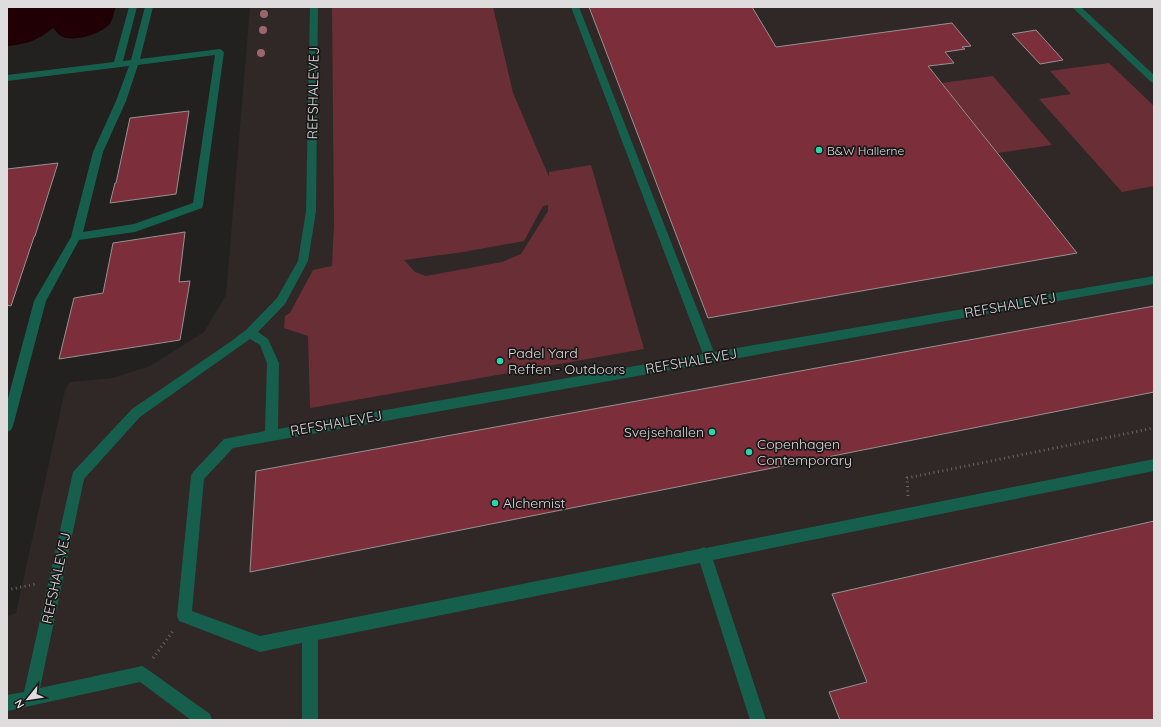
<svg xmlns="http://www.w3.org/2000/svg" width="1161" height="727" font-family="Quicksand,sans-serif">
<rect width="100%" height="100%" fill="#232020"/>
<path fill="#302727" d="M250 7H1154V720H7V616L16 613 65 390 70 382 112 378 150 366 204 332 226 295Z"/>
<path fill="#6a2f36" fill-rule="evenodd" d="M332 7H493L513 93 549 177V172L591 165 644 349 310 408 308 336 284 328 285 316 290 313 313 270 332 266 334 225ZM548 205V211L521 254 502 262 426 276 415 272 404 260 463 252 524 241 543 206Z
M1109 63 1154 106V186L1122 192 1039 99 1071 94 1050 71Z
M993 76 1052 145 998 153 942 83Z"/>
<path fill="#210005" d="M7 7H116C114 11 113 18 111 22 104 34 70 44 59 35 57 33 55 30 53 28 36 41 30 43 9 46L7 45Z"/>
<path fill="#7d2e3b" stroke="#969292" d="M589 7H752L776 47 952 23 971 46 962 47 965 49 945 52 954 63 928 66 1077 253 708 318Z
M1036 30 1063 60 1040 64 1012 34Z
M189 111 176 194 110 203 115 183H116L130 118Z
M58 163 35 236 34 237 11 306 7 305V169Z
M185 232 179 282 190 281 180 340 59 359 74 298 103 293 113 243Z
M1154 306V392L250 572 256 471Z
M1154 521V720H840L829 692 867 682 832 594Z"/>
<g fill="none" stroke-linecap="round" stroke-linejoin="round">
<path stroke="#696666" stroke-width="3" stroke-dasharray="1 3.5" stroke-linecap="butt" d="M908 496 907 478 1154 428
M7 590 36 584
M153 658 173 631"/>
<path fill="#165f4c" fill-rule="evenodd" d="M129 7H137L123 61 131 60 145 7H153L140 59 220 49 224 52 203 205 202 208 135 232 79 240 46 301 13 426 11 430 7 432V402L34 301 71 237 93 152 116 101 129 66 7 81V75L114 62ZM215 55 193 203 134 224 83 232 103 152 126 101 138 65Z
M310 7H318L316 211 308 261 285 304 258 332 268 339 279 363 278 429 703 354 571 7H579L714 352 1154 276V284L233 448 204 479 192 611 260 636 699 549 704 547 706 548 1154 459V471L713 560 766 720H750L700 563 318 640V720H302V643L260 652 179 621 177 616 191 476 193 472 224 439 265 431 267 363 260 345 250 339 140 417 84 479 40 688 142 666 147 669 210 714 212 720H191L140 682 7 711V695L24 692 73 472 132 409 230 342 246 330 277 298 298 261 306 211Z
M1072 7H1081L1154 75V83L1151 82Z"/>
</g>
<g fill="#9b676c">
<circle cx="264" cy="14" r="4"/>
<circle cx="263" cy="30" r="4"/>
<circle cx="261" cy="53" r="4"/>
</g>
<g fill="#29d5ad" stroke="#191717" stroke-width="1.5">
<circle cx="819" cy="150" r="4"/>
<circle cx="500" cy="361" r="4"/>
<circle cx="712" cy="432" r="4"/>
<circle cx="749" cy="452" r="4"/>
<circle cx="495" cy="503" r="4"/>
</g>
<g text-anchor="middle" dominant-baseline="central" stroke-width="3.5" stroke-linejoin="round" paint-order="stroke">
<g font-size="12" fill="#dedcdc" stroke="#191717" text-anchor="start">
<text x="827" y="150">B&amp;W Hallerne</text>
</g>
<g font-size="14" fill="#dedcdc" stroke="#191717">
<text transform="translate(313 93) rotate(-89)">REFSHALEVEJ</text>
<text transform="translate(1010 305) rotate(-10)">REFSHALEVEJ</text>
<text transform="translate(691 361) rotate(-10)">REFSHALEVEJ</text>
<text transform="translate(336 423) rotate(-10)">REFSHALEVEJ</text>
<text transform="translate(56 578) rotate(-78)">REFSHALEVEJ</text>
</g>
<g font-size="14" fill="#dedcdc" stroke="#191717" text-anchor="start">
<text x="508" y="353">Padel Yard<tspan x="508" dy="16">Reffen - Outdoors</tspan></text>
<text x="704" y="432" text-anchor="end">Svejsehallen</text>
<text x="757" y="444">Copenhagen<tspan x="757" dy="16">Contemporary</tspan></text>
<text x="503" y="503">Alchemist</text>
</g>
</g>
<rect width="1161" height="727" fill="none" stroke="#dedcdc" stroke-width="16"/>
<g transform="translate(28 699) rotate(240)" stroke="#191717" stroke-width="3" paint-order="stroke">
<path d="M0-3L7 15L0 10L-7 15Z" fill="#dedcdc"/>
<text y="-6" font-size="11" font-weight="bold" text-anchor="middle" fill="#dedcdc">N</text>
</g>
</svg>
